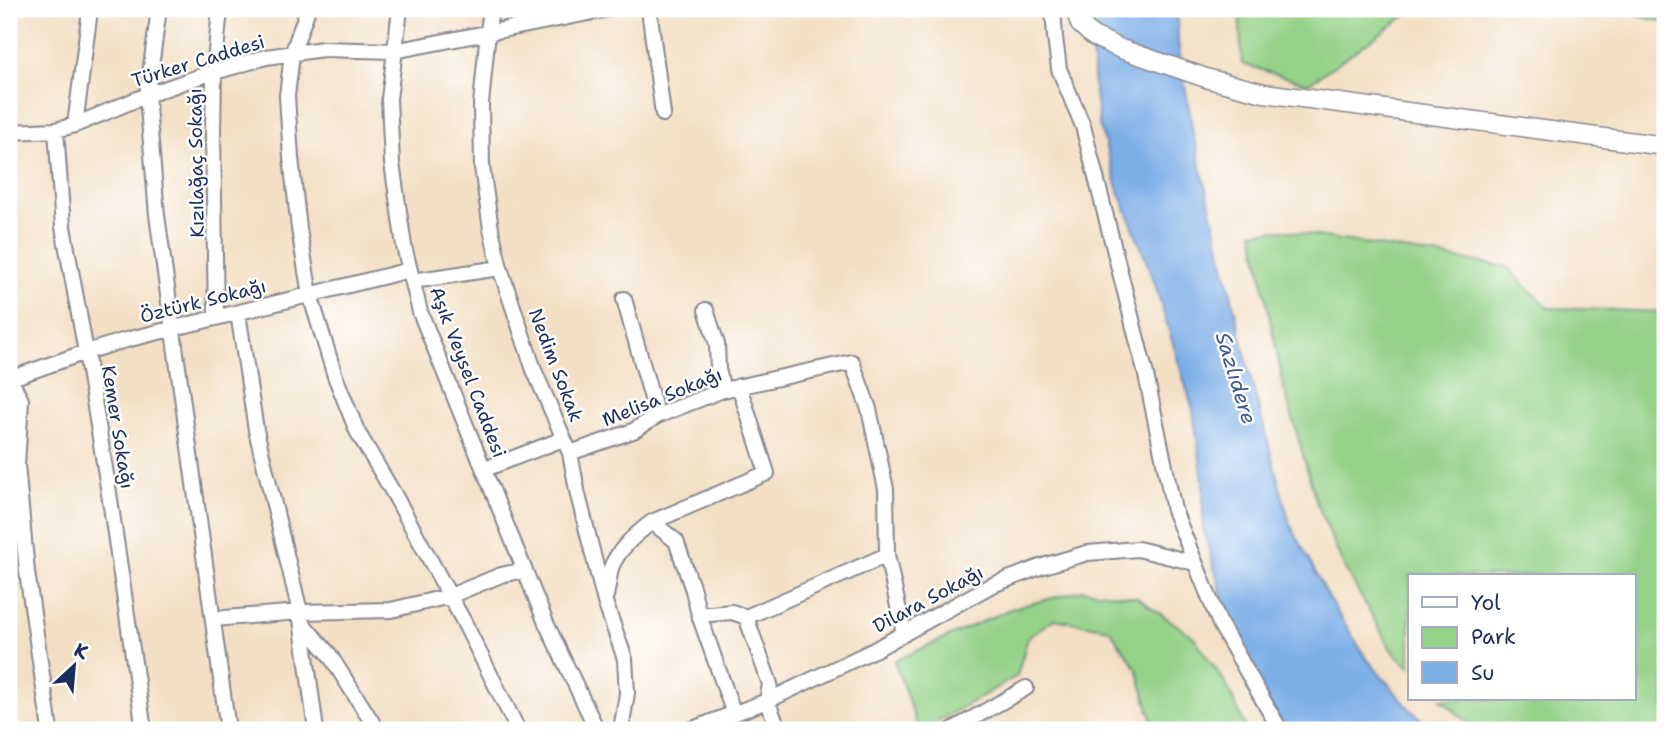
<svg xmlns="http://www.w3.org/2000/svg" width="1674" height="739" font-family="'Shantell Sans',sans-serif">
<rect width="100%" height="100%" fill="#fff"/>
<filter id="ink" filterUnits="userSpaceOnUse"><feTurbulence type="fractalNoise" baseFrequency=".0143" numOctaves="2"/><feDisplacementMap in="SourceGraphic" scale="14" xChannelSelector="R" yChannelSelector="G"/><feConvolveMatrix kernelMatrix="1 2 1 2 8 2 1 2 1" color-interpolation-filters="sRGB"/></filter>
<filter id="wash" filterUnits="userSpaceOnUse"><feTurbulence type="fractalNoise" baseFrequency=".00686" numOctaves="4" result="noise"/><feDisplacementMap in="SourceGraphic" scale="28" xChannelSelector="R" yChannelSelector="G"/><feGaussianBlur stdDeviation="1.57" result="paint"/><feColorMatrix in="noise" values="0 0 0 0 0 0 0 0 0 0 0 0 0 0 0 0 0 1.4 0 .05"/><feComposite in="paint" operator="in"/></filter>
<g filter="url(#wash)">
<rect width="100%" height="100%" fill="#f3dfc3"/>
<path fill="#94d288" stroke="#588073" stroke-width="2" d="M1239 9H1415L1308 84 1242 64Z
M1607 9H1665V22Z
M1281 230 1507 267 1548 308 1665 312V730H1476L1441 699H1634V576H1410V668L1392 651 1343 565 1316 501 1283 384 1253 232Z
M1083 590 1136 597 1193 636 1226 684 1247 730H1155L1137 669 1109 629 1054 619 1028 637 1017 676 922 730H919L894 661 1010 609Z"/>
<path fill="#7baee7" stroke="#4b6ea2" stroke-width="2" d="M1092 9H1177L1178 43 1193 133 1252 383 1290 524 1332 604 1367 659 1408 707 1433 730H1287L1258 686 1231 626 1203 528V479L1193 410 1154 281 1118 188 1099 124 1093 78Z"/>
</g>
<g filter="url(#ink)">
<g fill="none" stroke-linecap="round" stroke-linejoin="round">
<g stroke="#878790" stroke-width="18">
<path id="minor" d="M159 9 147 95 157 215 228 730
M308 9 292 54 287 96 291 158 299 229 310 295 335 376 357 431 394 494 464 622 518 730
M400 9 389 99 392 163 404 246 420 312 546 623 597 730
M491 9 488 31 481 104 482 167 491 229 500 268 534 370 570 453 578 495 605 602 625 659 627 693 621 730
M649 9 663 114
M1053 9 1055 37 1059 69 1083 126 1146 375 1174 510 1220 624 1280 730
M75 125 89 18 88 9
M56 130 63 227 86 352 109 493 144 730
M9 132 56 130 75 125 147 95 198 77 266 57 323 49 394 51 609 9
M412 281 500 268
M624 299 657 416
M706 310 717 344 718 369 723 390
M238 313 256 430 300 612 316 730
M216 318 213 135 214 72 220 9
M9 372 10 379 21 400 17 465 27 572 50 730
M9 379 86 352 126 340 410 270
M570 453 633 431 657 416 723 390 852 362 869 409 886 489 887 555 904 634
M485 469 563 439
M652 522 676 541 693 590 699 615 734 714
M606 596C608 587 609 577 611 568 618 549 637 533 652 522L767 473 739 386
M699 615 732 612 746 617 887 555
M746 617 770 684 767 701 779 730
M213 619 300 612 391 610 450 596 501 575 525 570
M302 623 329 654 377 730
M690 730 767 701 874 650 990 586 1040 567 1087 553 1138 549 1195 563
M952 730 1026 688"/>
</g>
<g stroke="#878790" stroke-width="21">
<path id="major" d="M1075 9 1080 24 1093 36 1121 49 1209 79 1264 93 1665 146"/>
</g>
<use href="#minor" stroke="#fff" stroke-width="14"/>
<use href="#major" stroke="#fff" stroke-width="18"/>
</g>
</g>
<g text-anchor="middle" dominant-baseline="central" stroke-width="5" stroke-linejoin="round" paint-order="stroke">
<g font-size="19" fill="#1b2f5e" stroke="#fff">
<text transform="translate(198 61) rotate(-17)">Türker Caddesi</text>
<text transform="translate(196 163) rotate(-91)">Kızılağaç Sokağı</text>
<text transform="translate(203 301) rotate(-14)">Öztürk Sokağı</text>
<text transform="translate(556 365) rotate(69)">Nedim Sokak</text>
<text transform="translate(468 372) rotate(69)">Aşık Veysel Caddesi</text>
<text transform="translate(662 397) rotate(-22)">Melisa Sokağı</text>
<text transform="translate(118 427) rotate(81)">Kemer Sokağı</text>
<text transform="translate(928 599) rotate(-28)">Dilara Sokağı</text>
</g>
<g font-size="21" font-style="italic" fill="#3d5b8e" stroke="#fff">
<text transform="translate(1236 378) rotate(73)">Sazlıdere</text>
</g>
</g>
<rect width="1674" height="739" fill="none" stroke="#fff" stroke-width="35"/>
<rect x="1408" y="574" width="228" height="126" fill="#ffffff" stroke="#a4acbf" stroke-width="2"/>
<rect x="1422" y="597" width="35" height="10" fill="#ffffff" stroke="#a4acbf" stroke-width="2"/>
<text x="1471" y="610" font-size="21" fill="#1b2f5e">Yol</text>
<rect x="1422" y="627" width="35" height="21" fill="#94d288" stroke="#a4acbf" stroke-width="2"/>
<text x="1471" y="644" font-size="21" fill="#1b2f5e">Park</text>
<rect x="1422" y="662" width="35" height="21" fill="#7baee7" stroke="#a4acbf" stroke-width="2"/>
<text x="1471" y="680" font-size="21" fill="#1b2f5e">Su</text>
<g transform="translate(74 666) rotate(26)" stroke="#ffffff" stroke-width="5" paint-order="stroke">
<path d="M0-5L12 26L0 18L-12 26Z" fill="#1b2f5e"/>
<text y="-10" font-size="19" font-weight="bold" text-anchor="middle" fill="#1b2f5e">K</text>
</g>
</svg>
